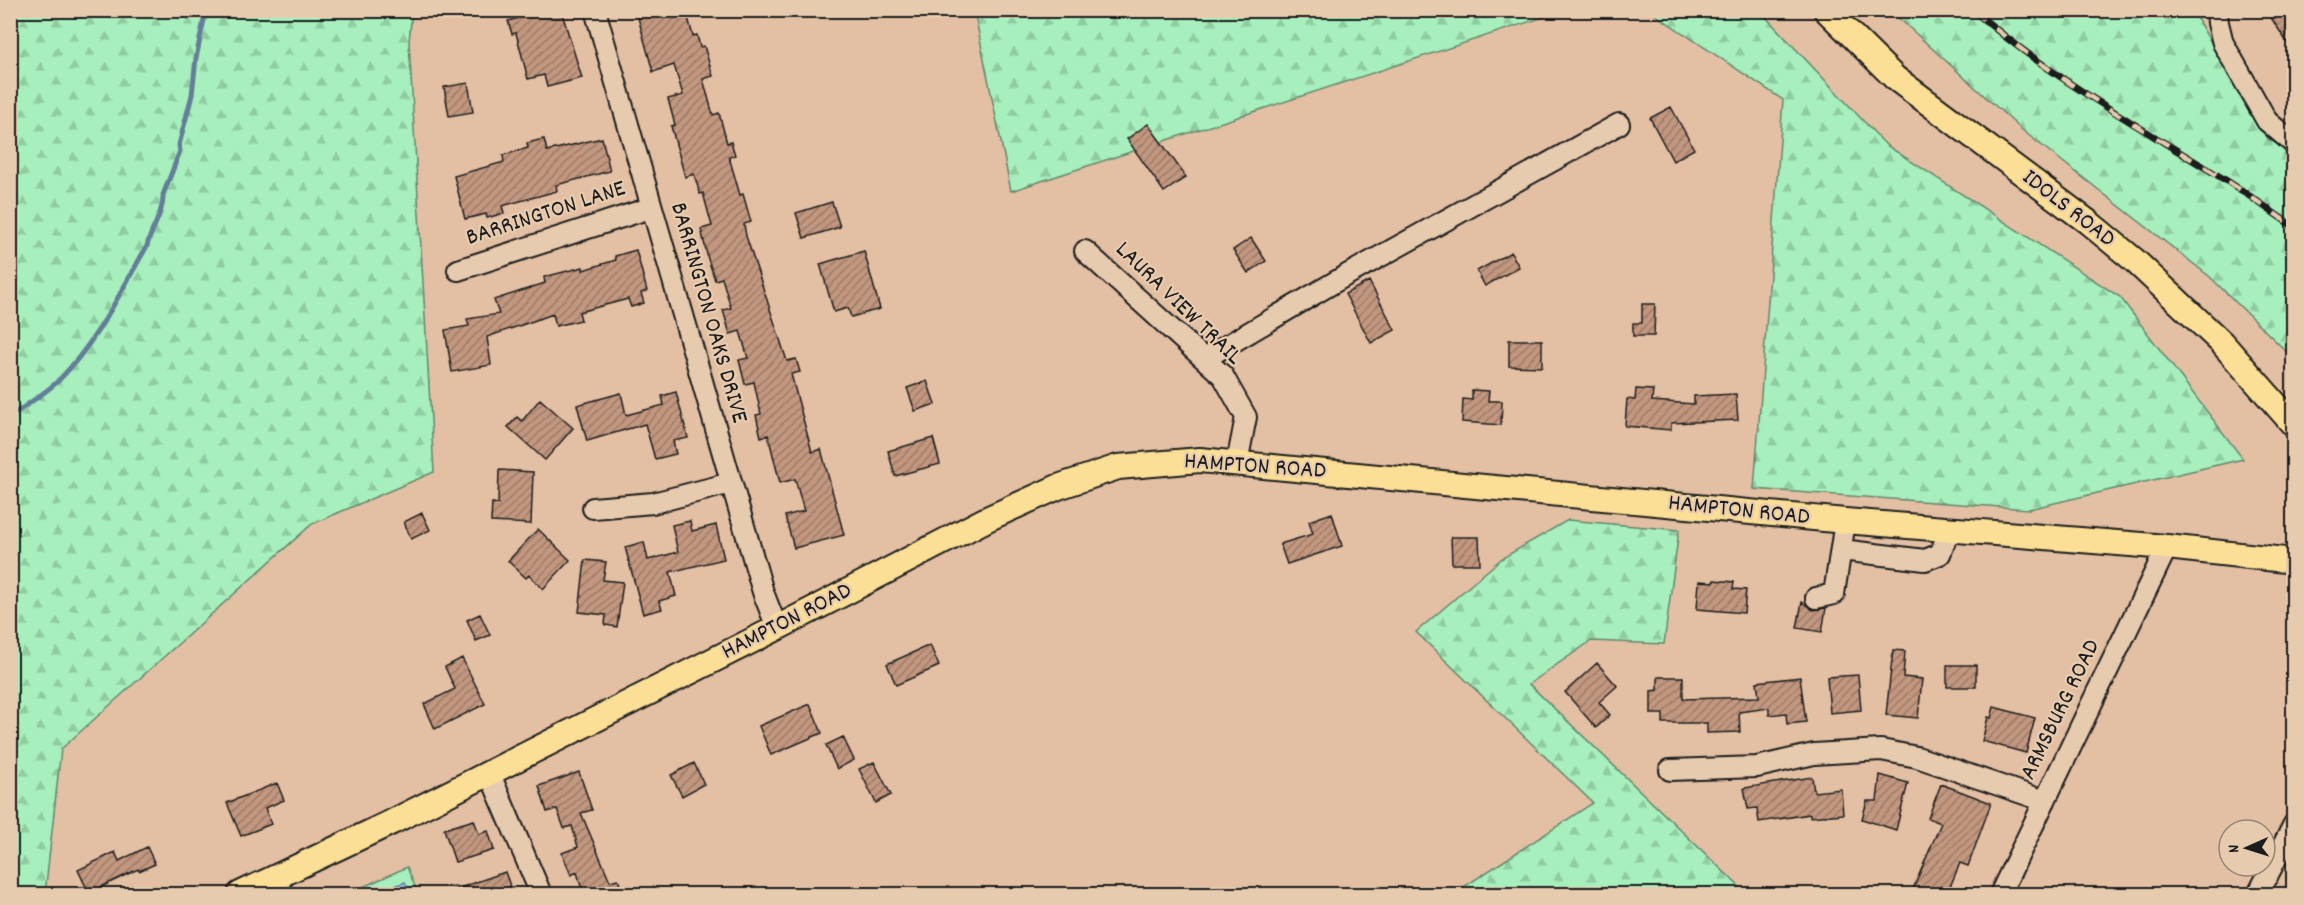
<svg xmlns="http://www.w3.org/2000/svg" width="2304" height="905" font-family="Dekko,sans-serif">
<defs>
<pattern id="forest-firs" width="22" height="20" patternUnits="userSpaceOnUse" patternTransform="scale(1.5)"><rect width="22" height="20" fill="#a7efbc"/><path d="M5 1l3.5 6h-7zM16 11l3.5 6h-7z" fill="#8fcca1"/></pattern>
<pattern id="water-ripples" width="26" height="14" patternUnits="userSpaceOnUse" patternTransform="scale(1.5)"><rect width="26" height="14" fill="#93c0ed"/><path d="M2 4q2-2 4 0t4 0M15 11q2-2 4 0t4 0" fill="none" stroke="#7ea4cb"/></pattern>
<pattern id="building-hatch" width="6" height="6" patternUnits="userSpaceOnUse" patternTransform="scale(1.5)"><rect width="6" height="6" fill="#c2977f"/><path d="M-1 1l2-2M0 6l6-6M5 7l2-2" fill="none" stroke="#9d7a67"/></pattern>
</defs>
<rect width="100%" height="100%" fill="#e3c0a4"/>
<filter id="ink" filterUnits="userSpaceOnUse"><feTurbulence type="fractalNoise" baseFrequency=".0167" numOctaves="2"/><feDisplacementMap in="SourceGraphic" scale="12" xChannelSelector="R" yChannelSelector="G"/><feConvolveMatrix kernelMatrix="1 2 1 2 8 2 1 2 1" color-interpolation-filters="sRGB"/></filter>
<g filter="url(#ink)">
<path fill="#a7efbc" stroke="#62866c" stroke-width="1.5" d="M407 867 418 894H366L363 887Z"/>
<path fill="url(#forest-firs)" stroke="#62866c" stroke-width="1.5" d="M974 10 1562 11 1011 191Z
M2178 10 2193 12 2268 139 2293 153V358L2209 276 2022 130 1891 11Z
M10 11H412L409 42 434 472 312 524 61 749 45 894H10Z
M1650 11H1760L1886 145 2120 297 2243 459 2029 509 1754 489 1783 100Z
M1568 520 1679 530 1664 644 1591 641 1529 684 1747 894H1453L1593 803 1416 632 1501 559Z"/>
<path fill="url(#water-ripples)" stroke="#637e99" stroke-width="1.5" d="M405 882 410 894H374Z"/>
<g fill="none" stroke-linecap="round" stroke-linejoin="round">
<path stroke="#637e99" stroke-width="5" d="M10 417C26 405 44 394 58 381 96 343 121 291 147 246 151 229 164 212 163 195L180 151 179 145 192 95 196 58 206 10"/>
</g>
<path fill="url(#building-hatch)" stroke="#1c1c1c" stroke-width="1.5" d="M513 10H561L582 78 547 87 544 75 528 79 516 33 512 34 508 21 516 19Z
M636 10H686L693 36 697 35 700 47 704 46 713 76 703 79 713 115 719 113 727 143 731 142 735 155 729 157 740 195 743 194 751 222 744 224 746 236 787 361 796 359 800 372 791 374 799 404 812 452 821 449 844 535 794 548 785 516 804 511 795 479 780 483 768 435 761 437 756 415 761 414 754 382 745 384 739 360 748 358 740 331 730 334 723 310 731 308 722 278 715 280 708 259 701 229 712 226 703 193 700 194 694 174 685 177 671 126 675 125 668 99 683 95 674 65 653 72Z
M2266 10H2294V53Z
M468 83 473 112 449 116 444 87Z
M1671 107 1694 149 1673 161 1650 118Z
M1148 124 1186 177 1164 192 1127 139Z
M602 138 610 171 556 185 557 191 502 206 504 213 487 218 486 214 465 219 454 176 504 162 503 155 528 148 527 143 544 139 547 151Z
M832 202 840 227 804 238 796 213Z
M1251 238 1266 261 1248 273 1233 250Z
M636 250 647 291 641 293 644 303 631 307 628 299 579 312 581 320 556 326 553 314 487 337 491 365 452 372 445 330 469 326 467 319 499 314 494 300 545 283 544 277 583 267V270L616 260 615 256Z
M864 251 880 309 851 317 848 308 834 312 820 264Z
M1511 252 1519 267 1485 286 1477 271Z
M1369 281 1395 330 1371 343 1345 294Z
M1642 304H1655L1654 336H1633V323H1642Z
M1509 340H1542V367L1509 366Z
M927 381 935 404 915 411 907 388Z
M1636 389 1653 390 1652 401 1694 404V396L1736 394 1738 420 1671 423V430L1625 426 1627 399 1635 400Z
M1472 390 1489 391 1488 401H1502L1501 425 1462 422 1463 399 1472 400Z
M676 392 688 438 673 441 676 454 655 459 645 424 587 441 577 405 621 393 626 415 664 405 662 396Z
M540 399 573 428 545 460 508 427 517 417 522 421Z
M933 438 940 464 895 476 888 451Z
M499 470 533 472 531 524 491 522 492 503 498 504Z
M422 513 430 530 411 539 404 522Z
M1332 513 1342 546 1287 564 1280 544 1313 534 1309 521Z
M690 521 692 531 716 525 724 559 670 572 676 596 659 601 662 609 643 614 625 547 644 542 648 560 678 552 672 525Z
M538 529 570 560 543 589 529 575 526 578 508 561Z
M1451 537H1479L1480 564H1452Z
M585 560 606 562 603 580 623 582 617 627 605 625 606 615 579 612Z
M1714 580 1734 582 1733 589 1746 590 1744 613 1697 609 1699 581 1714 582Z
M1802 602 1813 610 1826 608 1822 632 1797 628Z
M480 614 490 635 476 641 467 620Z
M930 645 939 666 896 685 887 664Z
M1893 650 1905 651 1903 677 1922 679 1918 718 1886 715Z
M462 658 485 704 435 729 424 704 455 689 445 667Z
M1597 663 1617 686 1599 702 1610 715 1596 728 1565 692Z
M1947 665H1976V687H1947Z
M1858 675 1861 710 1830 713 1827 677Z
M1658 677H1683V699L1759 697 1757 682 1800 677 1806 722 1787 724 1786 713 1769 715V708L1739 712 1740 732 1707 733V723H1663V714H1651V691L1658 690Z
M810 704 822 733 771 755 759 726Z
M1994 707 2035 718 2026 753 1982 741 1988 717 1991 718Z
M843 737 854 760 837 769 826 745Z
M874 762 891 795 876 803 859 769Z
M694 763 704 784 682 796 671 775Z
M579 772 592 810 581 813 610 881 618 879 623 894H578V891L582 890 577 872 571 875 562 853 578 847 572 826 564 828 557 809 547 812 539 786Z
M1880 775 1908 783 1896 830 1862 819 1867 801H1877Z
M1812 777 1814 792 1841 789 1843 814 1810 817V814L1759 822 1757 808 1748 809 1744 788Z
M277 783 284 800 265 808 271 824 241 836 227 803Z
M1941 784 1991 803 1968 866 1960 863 1947 894H1911L1941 823 1928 818Z
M474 820 479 834 488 831 494 850 455 862 444 829Z
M147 847 155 864 139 871 138 869 89 893 78 870 115 852 119 861Z
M505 872 513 894H448V892Z"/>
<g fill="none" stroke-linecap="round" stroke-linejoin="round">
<g stroke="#1c1c1c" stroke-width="24">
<path id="minor" d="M595 10 763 592 777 628
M2217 10 2218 23 2223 43 2267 121 2294 144
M1085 251 1223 376 1246 417 1237 463
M458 270 650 208
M1204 359 1345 276 1619 124
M593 508 653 503 731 483
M1841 550 1925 560 1940 554 1950 529
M1816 598 1834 594 1845 521
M1670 770 1757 767 1814 754 1881 750 1917 757 2045 801
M489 772 541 894
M276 877 283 894
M2000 894 2167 547
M2258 894 2294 824"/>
</g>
<g stroke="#1c1c1c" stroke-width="28">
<path id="major" d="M1826 10 1895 78 2088 222 2134 260 2222 343 2294 425
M240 894 392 822 777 628 987 519 1058 487 1118 467 1200 460 1845 521 2167 547 2294 561"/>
</g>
<use href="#minor" stroke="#e7cbae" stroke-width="20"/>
<use href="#major" stroke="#fbdf96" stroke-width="24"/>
<g stroke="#1c1c1c" stroke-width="7">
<path id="rail" d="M1973 10C2051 78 2135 124 2222 178 2247 193 2270 211 2294 227"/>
</g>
<use href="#rail" stroke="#e7cbae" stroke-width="4.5" stroke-dasharray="14" stroke-linecap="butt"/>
</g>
</g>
<g text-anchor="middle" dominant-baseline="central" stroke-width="4.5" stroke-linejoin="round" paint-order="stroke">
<g font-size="24" fill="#1c1c1c" stroke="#e7cbae">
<text transform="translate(2068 209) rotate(38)">IDOLS ROAD</text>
<text transform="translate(546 214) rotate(-18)">BARRINGTON LANE</text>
<text transform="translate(1178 304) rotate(44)">LAURA VIEW TRAIL</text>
<text transform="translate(708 313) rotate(74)">BARRINGTON OAKS DRIVE</text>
<text transform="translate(1255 467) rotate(4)">HAMPTON ROAD</text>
<text transform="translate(1739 511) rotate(6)">HAMPTON ROAD</text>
<text transform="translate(787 622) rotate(-27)">HAMPTON ROAD</text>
<text transform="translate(2061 710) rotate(-64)">ARMSBURG ROAD</text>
</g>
</g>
<rect width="2304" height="905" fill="none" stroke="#e7cbae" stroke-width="36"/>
<rect x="18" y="18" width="2268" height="869" fill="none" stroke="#1c1c1c" stroke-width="2" filter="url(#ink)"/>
<g transform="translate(2247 848) rotate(267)"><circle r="28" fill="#e7cbae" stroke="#968574" stroke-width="1.5"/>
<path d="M0-4.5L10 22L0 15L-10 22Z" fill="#1c1c1c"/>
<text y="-9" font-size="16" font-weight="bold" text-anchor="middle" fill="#1c1c1c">N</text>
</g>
</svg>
